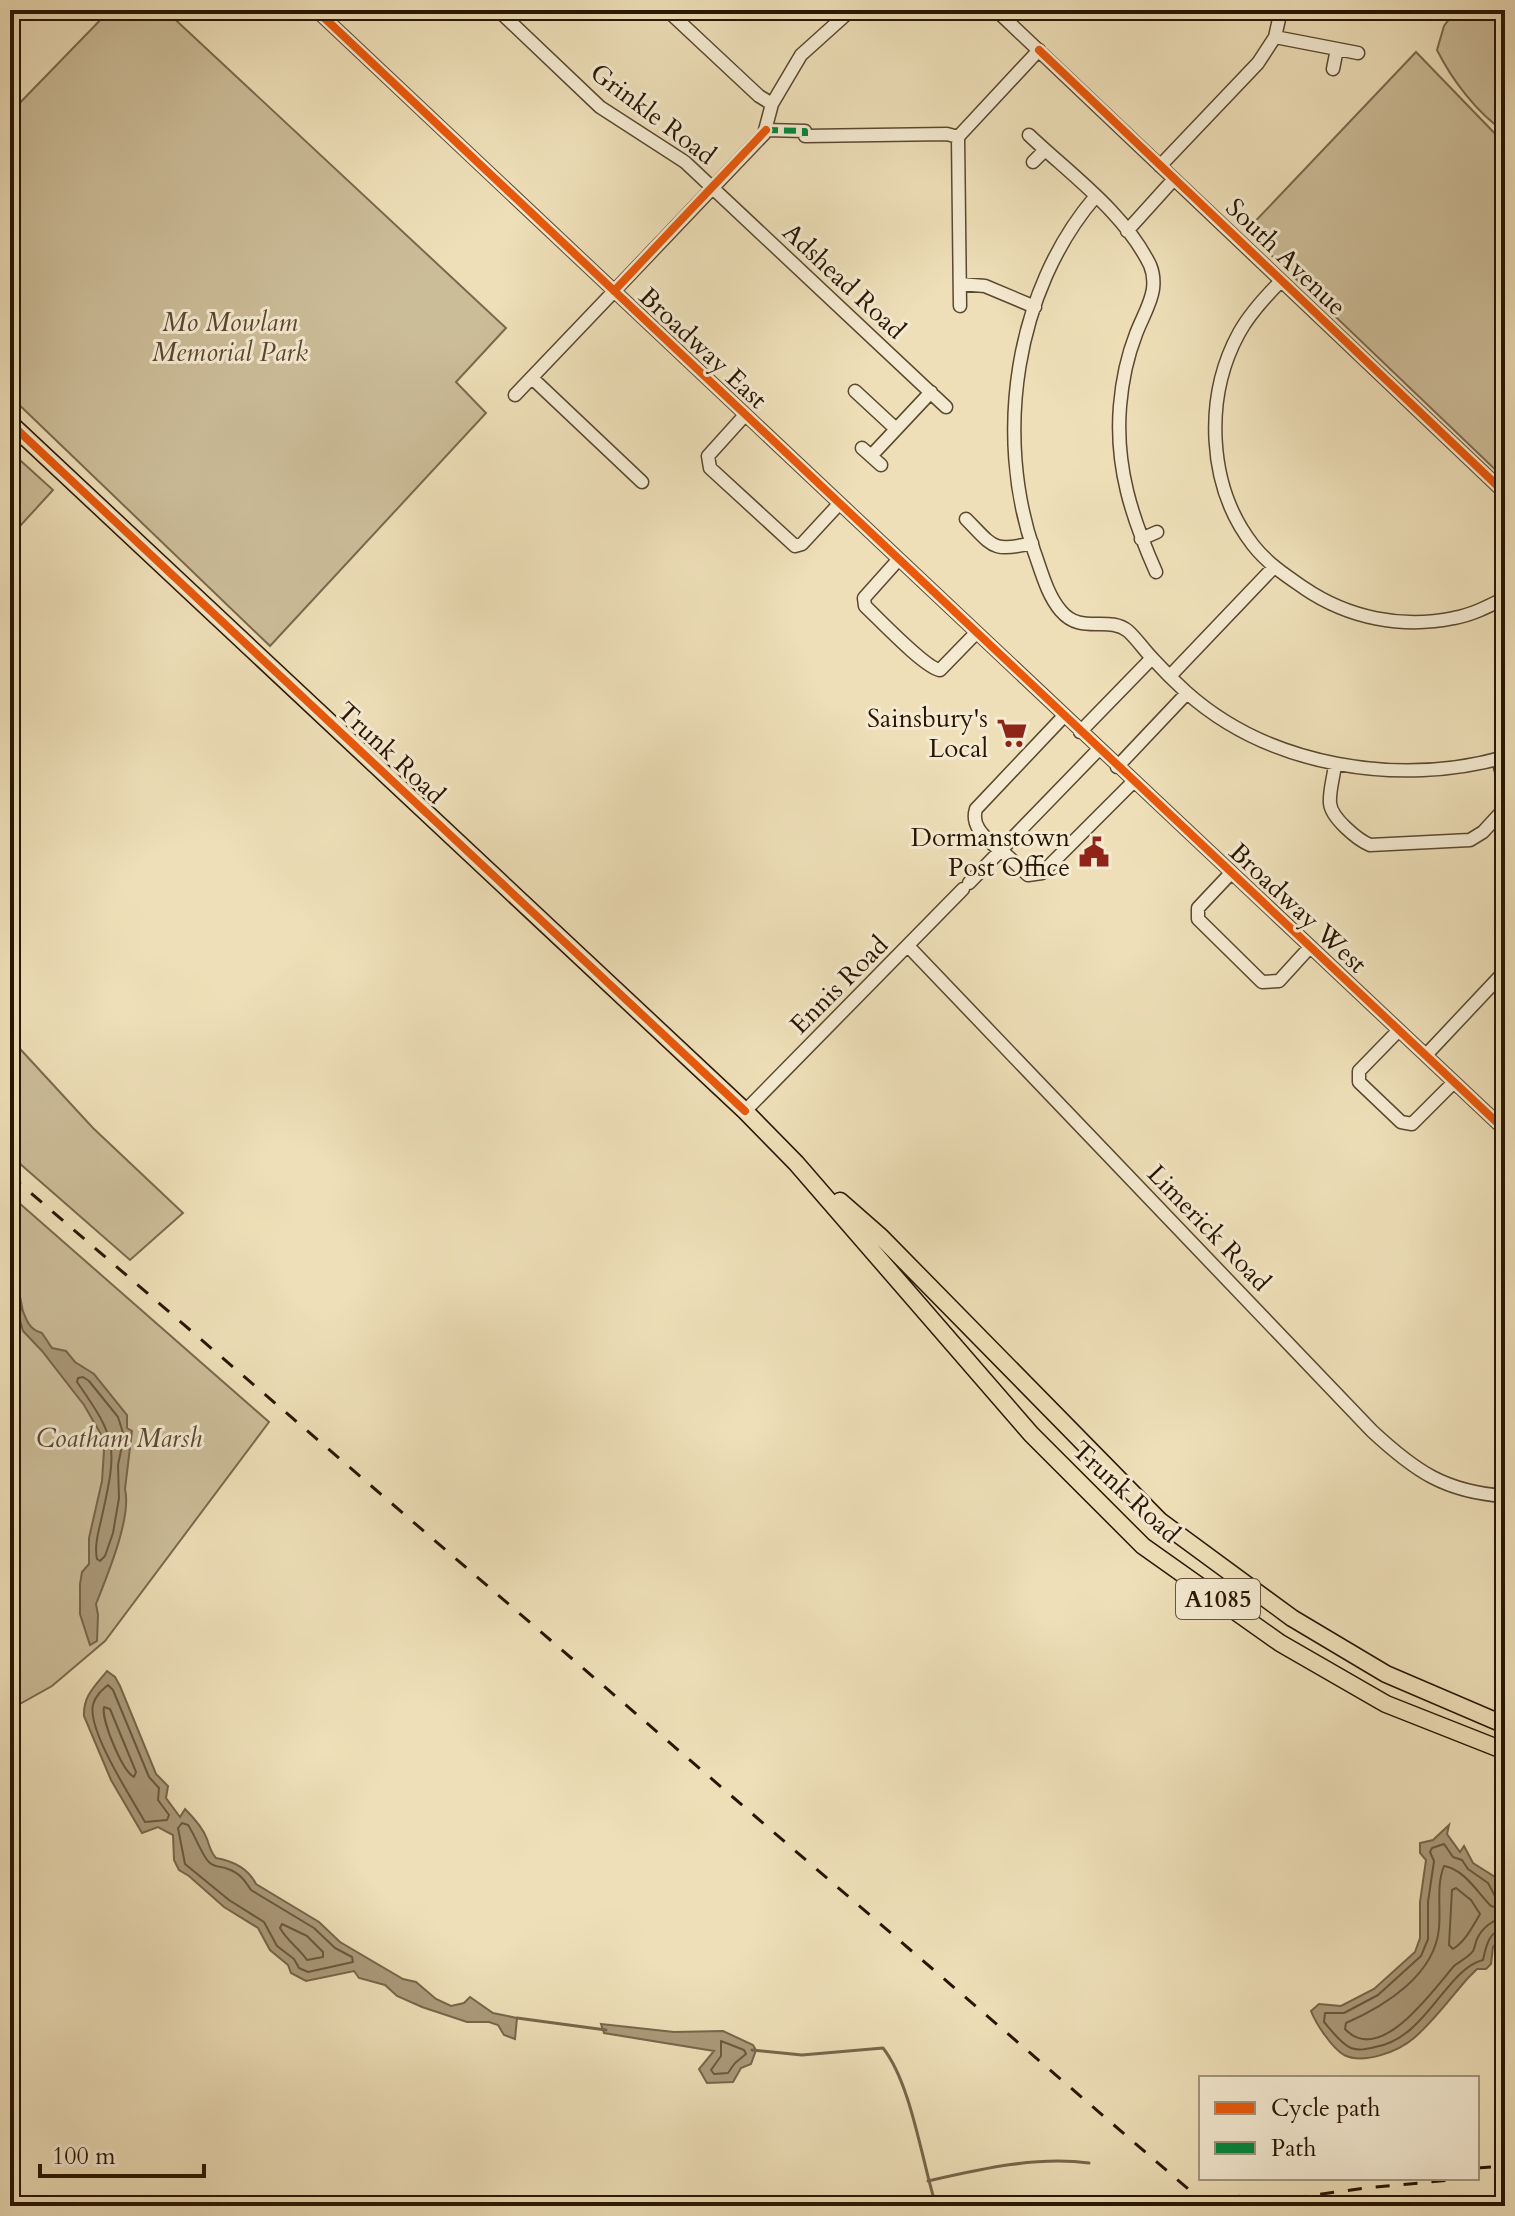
<svg xmlns="http://www.w3.org/2000/svg" width="1515" height="2216" font-family="Cardo,serif">
<rect width="100%" height="100%" fill="#eedfb8"/>
<filter id="stains"><feTurbulence type="fractalNoise" baseFrequency=".0025" numOctaves="4"/><feColorMatrix values="0 0 0 0 .2 0 0 0 0 .09 0 0 0 0 .02 0 0 0 .5 -.17"/></filter>
<radialGradient id="worn" r=".72"><stop offset=".6" stop-color="#630" stop-opacity="0"/><stop offset="1" stop-color="#630" stop-opacity=".3"/></radialGradient>
<path fill="#ccbd99" stroke="#7a694d" stroke-width="2" d="M110 10H165L506 328 456 382 486 413 270 646 10 396V113Z
M1456 10H1505V132C1477 113 1452 80 1437 50L1444 26Z
M1416 52 1505 144V479L1246 231Z
M10 451 53 490 10 537Z
M10 1038 93 1128 183 1213 130 1260 10 1155Z
M10 1195 269 1422 105 1641 52 1686 18 1705 10 1703Z"/>
<path fill="#ab9a7a" stroke="#77654a" stroke-width="2" d="M22 1309C27 1320 28 1329 42 1333L52 1348 66 1351 75 1362 94 1374 127 1415V1428L132 1431 125 1489C132 1517 107 1576 96 1604L98 1615 97 1641 90 1645 80 1614V1584L82 1572 89 1564V1538L102 1481 104 1450 102 1436 84 1405 42 1351 23 1331 18 1313Z
M107 1671 115 1677 120 1686 156 1774 168 1786 166 1798 180 1817 185 1809C193 1817 203 1828 207 1839 210 1847 210 1851 216 1858 233 1861 248 1868 256 1884L319 1922 340 1942 403 1979 416 1982 436 1999 451 2006 464 2003 470 1997 493 2013 517 2018 515 2039 504 2035 498 2025 489 2022H467L422 2007 397 1996 385 1985 359 1978 354 1971 306 1981 291 1973 288 1965 270 1950 258 1928 224 1907 189 1876 179 1870 174 1860 173 1835 158 1827 142 1833 111 1780 84 1716C83 1696 95 1686 107 1671Z
M1449 1825 1447 1834 1460 1852 1464 1846 1473 1863 1495 1877 1505 1896V1933L1493 1947 1491 1964 1486 1969H1477L1468 1978C1451 1997 1434 2021 1414 2038 1399 2051 1364 2065 1344 2055 1332 2048 1316 2024 1311 2011L1319 2004 1341 2006 1374 1989 1415 1952 1420 1938V1902L1426 1860 1420 1853V1843L1433 1840Z
M601 2024 674 2032 723 2031 753 2045 756 2050 751 2064 741 2068 733 2082 707 2083 699 2069 714 2051 604 2033Z"/>
<g fill="none" stroke-linecap="round" stroke-linejoin="round">
<path stroke="#6a583e" stroke-width="2" d="M83 1377 89 1381 118 1417 124 1436 118 1465 119 1498 113 1533 105 1556 100 1561 97 1559C94 1545 99 1530 102 1516 117 1448 118 1440 77 1382L78 1378Z
M108 1685 113 1690 149 1777 159 1788 158 1800 169 1815 167 1820 145 1822C132 1799 87 1730 93 1705 95 1696 102 1690 108 1685Z
M104 1707 110 1709 136 1772 134 1777C122 1771 101 1719 104 1707Z
M182 1823 188 1825C195 1835 203 1858 210 1863 216 1868 222 1866 228 1869 240 1873 245 1881 251 1890L314 1928 335 1948 352 1957 353 1962 308 1972 299 1968 294 1959 277 1946 264 1922 229 1900 185 1864 178 1828Z
M1456 1888 1471 1900 1480 1914C1473 1926 1465 1942 1453 1949L1449 1945 1452 1890Z
M1505 1900 1496 1898 1488 1883 1468 1869 1462 1860 1453 1857 1444 1844 1432 1848 1430 1852 1434 1861 1428 1902V1939L1421 1956 1378 1995 1344 2013H1325L1324 2022C1331 2030 1341 2044 1351 2048 1359 2051 1367 2049 1375 2047 1426 2039 1446 1969 1483 1960 1486 1946 1489 1930 1505 1929
M1505 1910 1491 1906C1478 1893 1464 1869 1444 1866 1436 1886 1441 1907 1439 1928 1435 1975 1385 2006 1346 2023L1345 2029C1380 2067 1433 1990 1454 1966 1460 1961 1469 1957 1473 1951 1474 1950 1476 1941 1477 1939 1482 1928 1493 1919 1505 1918
M282 1924 307 1936 323 1952V1957L307 1960C299 1948 288 1942 280 1928Z
M721 2041 744 2050 746 2054 735 2063 728 2073 714 2074 711 2070 721 2056Z"/>
<path stroke="#77654a" stroke-width="3" d="M10 1249 22 1309
M517 2018 606 2030
M752 2050 802 2055 883 2048C910 2082 921 2155 934 2199
M928 2181C981 2169 1036 2156 1089 2163"/>
<g stroke="#5a482f" stroke-width="15">
<path id="minor" d="M316 10 1505 1130
M498 10 600 107 685 162 946 407
M667 10 759 96 772 104
M996 10 1505 493
M1275 37 1358 53
M1333 69 1337 49
M766 130 805 131V136L947 134 958 137
M1029 135C1070 174 1124 212 1150 265 1153 272 1154 281 1153 289 1151 304 1141 320 1136 334 1127 357 1122 382 1120 406 1115 467 1132 518 1156 572
M1033 162 1045 150
M1160 166 1258 63 1275 37 1281 10
M1095 197C1015 291 994 435 1034 551 1041 570 1047 595 1061 611 1081 635 1108 615 1128 631 1137 639 1144 650 1152 658 1163 670 1175 682 1186 692 1270 767 1399 787 1505 757
M1127 231 1174 179
M1281 281C1265 297 1250 313 1239 333 1204 397 1207 486 1253 545 1267 563 1285 575 1304 588 1348 618 1402 629 1454 618 1472 615 1489 606 1505 598
M960 284 985 286 1035 307
M960 306 958 137 1039 50
M532 378 642 482
M855 391 896 429
M515 395 764 134 772 104 801 55 851 10
M745 415 708 456 710 468 795 546 802 544 839 504
M862 448 881 465
M871 456 931 392
M966 519C993 546 992 553 1032 543
M1141 539 1157 532
M898 560 864 598 865 606C879 619 925 668 940 670L976 633
M1170 676 1274 567
M1080 732 1152 658
M1498 759 1505 785
M1335 764C1334 776 1329 791 1330 803 1331 818 1358 840 1370 845L1470 840 1483 832 1505 808
M1117 767 1187 693
M1001 850 1028 875 1042 873 1133 782
M1000 851C988 839 970 828 976 809L1064 716
M1231 873 1198 908V919L1262 982 1279 981 1310 947
M969 883 1099 749
M908 946 1372 1431C1415 1471 1445 1492 1505 1496
M1399 1030 1359 1071V1082L1401 1122 1412 1124 1454 1082
M1426 1055 1505 971
M745 1111 963 889"/>
</g>
<g stroke="#281501" stroke-width="19">
<path id="major" d="M10 423 745 1111 796 1163 1031 1434 1143 1546 1280 1643 1386 1704 1505 1751
M840 1201 881 1237 1160 1521 1292 1618 1386 1674 1505 1725"/>
</g>
<use href="#minor" stroke="#f4ead1" stroke-width="12"/>
<use href="#major" stroke="#eedfb8" stroke-width="16"/>
<path stroke="#281501" stroke-width="3" stroke-dasharray="14 14" stroke-linecap="butt" d="M10 1175 1208 2206
M1477 2168 1505 2166
M1171 2206 1250 2195
M1237 2206 1365 2188 1473 2178"/>
<path stroke="#00873e" stroke-width="6" stroke-dasharray="12 6" stroke-linecap="butt" d="M766 130 805 131V136"/>
<g stroke="#f4ead1" stroke-width="13">
<path id="cycleway" d="M316 10 1505 1130
M1039 50 1505 493
M614 291 766 130
M10 423 745 1111"/>
</g>
<use href="#cycleway" stroke="#e8590c" stroke-width="8"/>
</g>
<defs>
<g id="supermarket-bare" transform="scale(2.4)"><path d="M-6-5.5h2.5l.6 2H6L4.5 2H-2.5L-4.4-4H-6ZM-1.5 3.2a1.3 1.3 0 1 0 .1 0ZM3 3.2a1.3 1.3 0 1 0 .1 0Z" fill="#8f2418" stroke="#f4ead1" stroke-width="2.5" paint-order="stroke"/></g>
<g id="civic-bare" transform="scale(2.4)"><path d="M-.6-6.5H3V-4.5H.6V-3L4-1V1h2V6H-6V1h2V-1L-.6-3ZM-1.2 2.5V6h2.4V2.5Z" fill="#8f2418" stroke="#f4ead1" stroke-width="2.5" paint-order="stroke"/></g>
</defs>
<g fill-rule="evenodd">
<use href="#supermarket-bare" x="1012" y="733"/>
<use href="#civic-bare" x="1094" y="852"/>
</g>
<g text-anchor="middle" dominant-baseline="central" stroke-width="6" stroke-linejoin="round" paint-order="stroke">
<rect fill="#f4ead1" stroke="#65553f" stroke-width="2" x="1176" y="1579" width="84" height="40" rx="6"/>
<g font-size="24" font-weight="bold" fill="#281501">
<text x="1218" y="1599">A1085</text>
</g>
<g font-size="26" fill="#281501" stroke="#f4ead1">
<text transform="translate(653 114) rotate(37)">Grinkle Road</text>
<text transform="translate(1286 257) rotate(44)">South Avenue</text>
<text transform="translate(844 281) rotate(43)">Adshead Road</text>
<text transform="translate(703 348) rotate(43)">Broadway East</text>
<text transform="translate(391 753) rotate(43)">Trunk Road</text>
<text transform="translate(1298 908) rotate(43)">Broadway West</text>
<text transform="translate(839 985) rotate(-45)">Ennis Road</text>
<text transform="translate(1209 1228) rotate(46)">Limerick Road</text>
<text transform="translate(1126 1492) rotate(43)">Trunk Road</text>
</g>
<g font-size="26" font-style="italic" fill="#59472f" stroke="#f4ead1">
<text x="230" y="322">Mo Mowlam<tspan x="230" dy="30">Memorial Park</tspan></text>
<text x="119" y="1438">Coatham Marsh</text>
</g>
<g font-size="26" fill="#281501" stroke="#f4ead1" text-anchor="end">
<text x="988" y="718">Sainsbury's<tspan x="988" dy="30">Local</tspan></text>
<text x="1070" y="837">Dormanstown<tspan x="1070" dy="30">Post Office</tspan></text>
</g>
</g>
<rect width="1515" height="2216" fill="none" stroke="#eedfb8" stroke-width="40"/>
<rect x="12" y="12" width="1491" height="2192" fill="none" stroke="#281501" stroke-width="4"/>
<rect x="20" y="20" width="1475" height="2176" fill="none" stroke="#281501" stroke-width="2"/>
<rect x="1199" y="2076" width="280" height="104" fill="#f4ead1" stroke="#a2957e" stroke-width="2"/>
<rect x="1215" y="2102" width="40" height="12" fill="#e8590c" stroke="#a2957e" stroke-width="2"/>
<text x="1271" y="2116" font-size="24" fill="#281501">Cycle path</text>
<rect x="1215" y="2142" width="40" height="12" fill="#00873e" stroke="#a2957e" stroke-width="2"/>
<text x="1271" y="2156" font-size="24" fill="#281501">Path</text>
<path d="M40 2164v12h164v-12" fill="none" stroke="#281501" stroke-width="4"/>
<text x="52" y="2164" font-size="24" fill="#281501" stroke="#f4ead1" stroke-width="6" paint-order="stroke">100 m</text>
<rect width="100%" height="100%" filter="url(#stains)"/>
<rect width="100%" height="100%" fill="url(#worn)"/>
</svg>
